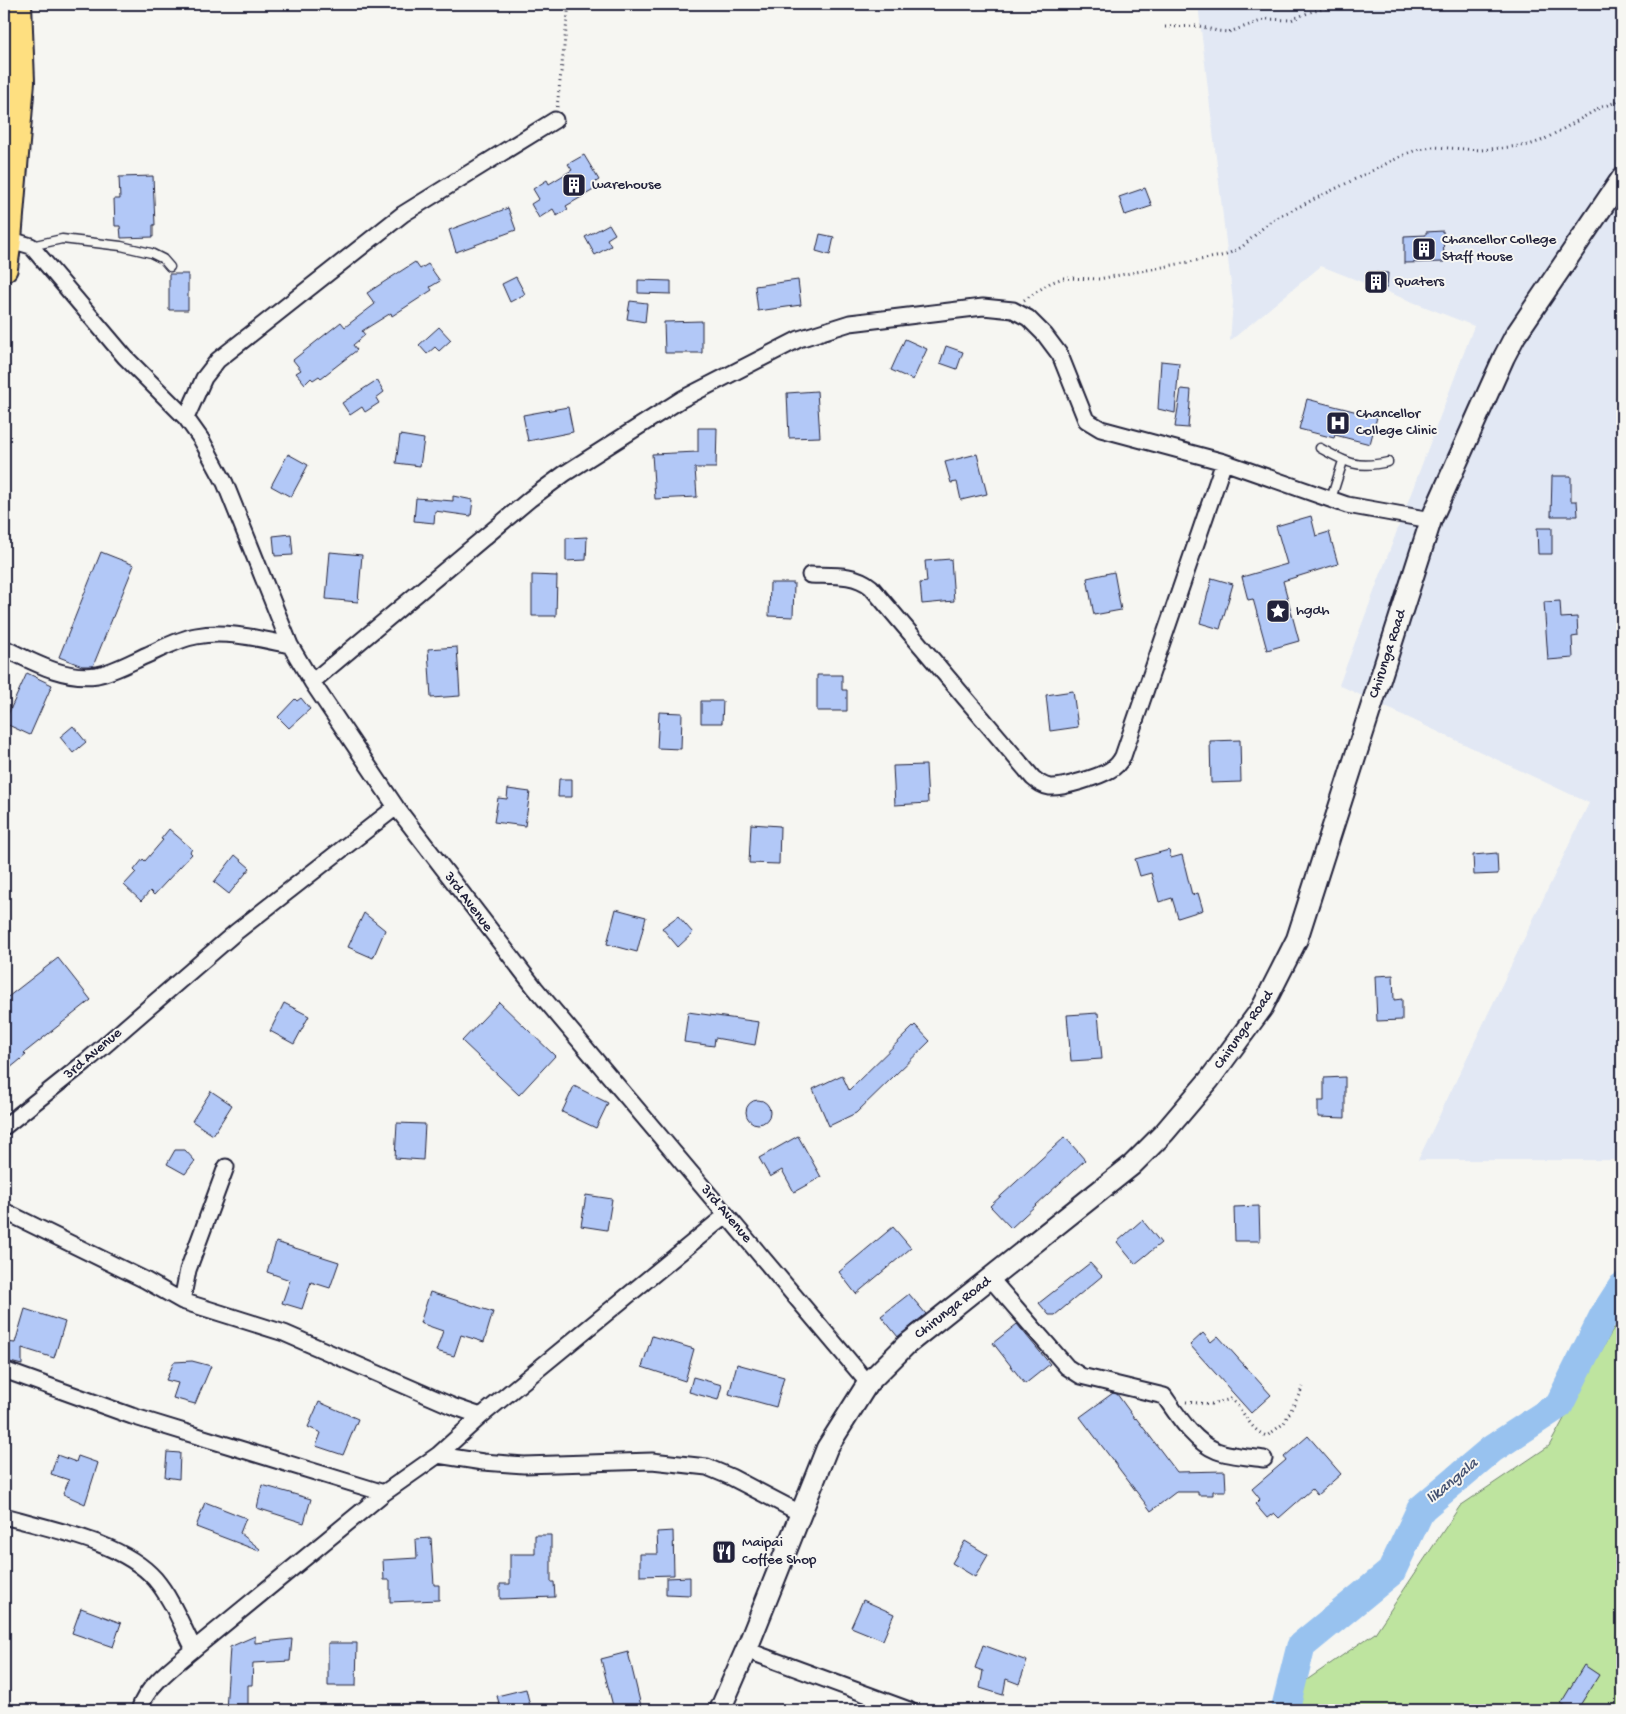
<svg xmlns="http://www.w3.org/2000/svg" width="1626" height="1714" font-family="'Gochi Hand',sans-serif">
<rect width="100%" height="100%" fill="#f6f6f2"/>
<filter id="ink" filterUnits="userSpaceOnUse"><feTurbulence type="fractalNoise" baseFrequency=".02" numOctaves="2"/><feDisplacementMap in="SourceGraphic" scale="10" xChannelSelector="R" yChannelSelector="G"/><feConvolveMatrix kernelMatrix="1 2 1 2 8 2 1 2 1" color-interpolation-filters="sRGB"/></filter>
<g filter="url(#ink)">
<path fill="#e2e8f4" d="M1198 4H1622V1160H1418L1589 803 1339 685 1474 326 1321 266 1230 341 1233 302Z"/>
<path fill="#bee49f" stroke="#70836d" d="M1622 1317V1710H1290L1298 1686 1375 1633 1460 1506 1549 1446 1610 1335Z"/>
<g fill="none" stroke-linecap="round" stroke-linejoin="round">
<path stroke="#98c2ef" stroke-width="29" d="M1285 1710 1301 1646 1391 1572 1421 1509 1492 1449 1559 1405 1604 1315 1622 1287"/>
</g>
<path fill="#b2c8f7" stroke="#22223b" d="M584 155 599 180 594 183 597 188 566 206 568 209 557 216 553 209 539 218 531 204 539 199 533 189 547 180 549 184 572 170 568 164Z
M153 176 155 225H153V237L121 238 120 226H115L114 199H120L119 177Z
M1145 188 1152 206 1125 215 1119 197Z
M508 208 516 230 456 252 449 230Z
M609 224 615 234 607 239 611 246 595 255 585 237Z
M1443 231 1444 262 1404 263V236L1426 235V232Z
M820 234 834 237 830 255 816 251Z
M415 262 420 269 428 264 440 281 430 287 432 290 392 316 391 313 362 331 365 335 353 345 357 350 321 378 319 376 313 380 311 378 305 384 296 373 301 370 293 360 341 322 345 327 375 304 367 293Z
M1370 272 1388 273 1387 288 1369 287Z
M169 274H188V310H169Z
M516 277 525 294 510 302 502 284Z
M638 280 671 281V294L638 293Z
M798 280 801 305 758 311 755 286Z
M630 301 647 303 645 322 627 319Z
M702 321V353H665L664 322Z
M439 327 451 340 439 351 435 347 427 354 419 345Z
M905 339 927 349 913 380 891 370Z
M946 346 963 352 957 369 940 363Z
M1161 361 1179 363 1175 413 1158 409Z
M377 380 384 392 376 398 379 403 365 412 362 407 350 415 342 403Z
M1181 389 1191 390 1188 428 1175 427Z
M817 391 820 437 789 438 787 393Z
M1307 399 1377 417 1370 444 1335 435 1334 438 1299 429Z
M568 407 573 432 528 441 523 415Z
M698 428H717L716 468H695L697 497 655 499 652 454 698 452Z
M400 435 424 439 420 466 396 463Z
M288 454 308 465 291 497 271 486Z
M977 454 987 494 961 500 957 482 951 483 945 462Z
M1552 476H1571V501H1577L1578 516H1551Z
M453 496 473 500 471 516 435 511 434 523 414 521 416 498 453 501Z
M1311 516 1316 536 1329 532 1338 564 1283 581 1299 641 1267 650 1253 599 1248 600 1242 577 1287 564 1276 526Z
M1537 528H1552V554H1538Z
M291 534 293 555 275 556 273 536Z
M587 537 586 560 566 561V538Z
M101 552 134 565 93 666H82L59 657Z
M330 552 362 555 358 602 326 599Z
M951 559 954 601 922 604 920 583 927 582 925 561Z
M1114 572 1121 610 1094 615 1087 578Z
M532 575 557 576 556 616H532Z
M1212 578 1233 584 1220 629 1200 623Z
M770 583H794L793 617 769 616Z
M1560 601 1561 618 1577 617 1578 636 1572 637 1573 658 1548 660 1544 602Z
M457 647 460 696 431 698 428 649Z
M27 673 52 685 30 735 4 723Z
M817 675H842V690H847V711H817Z
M1073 691 1078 727 1050 731 1046 695Z
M301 698 310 709 289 728 278 717 295 699 297 701Z
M701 701H723L722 723H701Z
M659 712 682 713 681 749 657 748Z
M73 726 86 742 73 753 60 737Z
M1240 740 1241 782 1211 783 1210 741Z
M926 765 928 803 895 805 893 766Z
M559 779H572V797H558Z
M508 789 530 792 525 826 494 822 498 798 507 799Z
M751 824 780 826 779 864 749 863Z
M169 829 192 849 190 852 192 854 154 895 150 891 141 901 124 885 136 872 134 870 143 859 145 861 163 840 161 839Z
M1169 850 1171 858 1182 855 1192 895 1198 893 1203 910 1178 918 1172 898 1159 902 1151 873 1140 876 1135 859Z
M1497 853 1498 874 1474 875 1473 855Z
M235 855 250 868 229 894 214 882Z
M616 909 646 917 637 952 607 944Z
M364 913 385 930 373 958 348 947Z
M678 916 693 933 678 947 662 928Z
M58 958 91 1000 24 1053 26 1055 4 1073V1000Z
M1393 975 1394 1000 1402 999V1020L1377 1021 1375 976Z
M499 1002 555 1056 519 1095 462 1041Z
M284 1003 309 1016 294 1044 270 1031Z
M688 1012 759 1022 755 1045 715 1038 714 1046 684 1042Z
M1098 1013 1102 1059 1071 1061 1067 1015Z
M915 1025 930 1041 856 1113 829 1126 813 1089 842 1075 849 1090Z
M1345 1077V1118L1318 1117V1101H1324V1078Z
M574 1086 608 1103 596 1128 562 1112Z
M211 1091 232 1105 213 1135 192 1121Z
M746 1112a12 12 0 1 1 24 0a12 12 0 1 1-24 0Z
M397 1123 425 1124 423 1160 395 1158Z
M798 1136 821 1177 794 1192 782 1170 770 1177 759 1158Z
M1065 1137 1085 1160 1011 1228 990 1206Z
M175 1150H185L195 1161 185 1174 167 1164Z
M586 1195 612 1199 607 1230 581 1226Z
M1259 1206 1260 1241H1235L1234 1207Z
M1142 1220 1161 1243 1135 1264 1117 1242Z
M893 1227 911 1248 856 1294 839 1272Z
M276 1242 339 1262 330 1288 311 1282 302 1309 282 1303 290 1280 267 1272Z
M1090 1263 1102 1276 1055 1315H1049L1039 1303Z
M430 1292 493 1312 484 1342 461 1335 454 1356 436 1351 443 1331 420 1323Z
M909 1294 926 1314 898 1337 881 1316Z
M25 1309 65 1322 54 1358 22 1348V1365L6 1361V1342L15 1343Z
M1017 1324 1050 1364 1025 1384 993 1343Z
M1203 1333 1211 1342 1218 1336 1271 1395 1251 1413 1190 1345Z
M652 1336 694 1349 685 1381 642 1367Z
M192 1361 211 1366 195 1404 173 1398 178 1383 166 1380 174 1362Z
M737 1364 784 1377 776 1407 729 1394Z
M693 1377 722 1385 718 1400 689 1392Z
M1113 1393 1117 1394 1135 1419 1136 1418 1177 1472 1225 1471 1226 1491H1213V1495H1198V1492H1176L1151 1511 1080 1417Z
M319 1402 358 1419 343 1455 316 1446 321 1433 308 1427Z
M1308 1436 1341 1474 1317 1495 1312 1489 1279 1518 1274 1513 1267 1518 1255 1504 1260 1499 1252 1489 1286 1460 1284 1457Z
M167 1452 180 1453 179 1479 165 1477Z
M57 1455 76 1462 78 1456 98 1463 85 1504 63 1494 69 1480 51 1474Z
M262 1485 311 1499 304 1523 257 1508Z
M205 1502 246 1518 240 1533 260 1549 259 1551 196 1527Z
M673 1531 674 1575 640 1576V1554H658L657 1532Z
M535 1535H551V1582H554L555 1597 500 1599V1584H510V1554H535Z
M431 1538 434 1585H439V1600L390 1602V1580H384L383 1560 417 1558 416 1539Z
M965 1541 988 1555 975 1577 952 1563Z
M690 1577V1595L666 1594V1578Z
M863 1600 894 1614 883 1640 851 1627Z
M81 1608 121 1623 113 1647 72 1633Z
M255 1636V1643L292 1639 290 1661 253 1663 252 1685H248V1710H226L230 1647Z
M328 1643H357L356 1686H328Z
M983 1645 1027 1661 1019 1684 1006 1679 1003 1695 980 1688 983 1671 975 1668Z
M628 1652 642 1710H614L601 1659Z
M1584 1665 1599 1675 1577 1710H1573L1561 1703Z
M526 1689 531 1710H501L497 1696Z"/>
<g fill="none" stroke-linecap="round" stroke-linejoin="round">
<g stroke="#22223b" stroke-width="11">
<path id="service" d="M31 246 62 239 121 246 151 253 163 259 170 267
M1320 448C1347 463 1357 469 1388 462
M1331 499 1343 461"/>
</g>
<g stroke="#22223b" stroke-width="19">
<path id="minor" d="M8 239 31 246 125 357 186 418 201 439 225 483 290 645 312 682 396 807 535 988 868 1383
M186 418 204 378 218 360 403 214 555 120
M810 575C831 576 854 573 871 587L1033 778C1039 783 1043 786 1050 787 1062 788 1099 777 1110 770 1116 767 1120 762 1123 756L1224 462
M4 648C33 662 64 680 97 675 114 672 131 662 147 655 163 648 179 639 196 636 227 630 260 639 290 645
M312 682 530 499 564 474 682 399 799 339 850 323 983 307 1013 310 1028 318 1045 335 1060 355 1086 420 1101 429 1224 462 1347 505 1431 520
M4 1127 89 1059 236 932 396 807
M4 1211 145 1280 182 1301 284 1333 452 1406 481 1416
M990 1278 1067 1367 1081 1376 1164 1396C1178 1416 1194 1442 1217 1451 1230 1456 1250 1457 1264 1459
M182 1301 188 1270 226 1167
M4 1370 132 1416 384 1493
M438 1455 483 1462 524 1465 652 1461 707 1467 731 1477 800 1513
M4 1516C50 1529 123 1542 155 1579 172 1599 182 1626 194 1649
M746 1650 909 1710
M139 1710C146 1686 175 1665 194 1649L384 1493 438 1455 481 1416 726 1215"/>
</g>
<g stroke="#22223b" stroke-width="24">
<path id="tertiary" d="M720 1710 750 1641 827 1448 868 1383 906 1345 1132 1165 1164 1133 1209 1080 1262 1008 1297 939 1431 520 1504 357 1515 336 1622 178"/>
</g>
<g stroke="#22223b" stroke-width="30">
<path id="trunk" d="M4 268 8 239 21 82 18 4"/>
</g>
<path stroke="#22223b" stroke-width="3" stroke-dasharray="1 4" stroke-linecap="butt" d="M1165 27 1199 26 1217 31 1229 32 1267 19 1291 20 1310 12 1342 4
M557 107 569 4
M1024 300 1050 283 1063 278 1099 279 1226 255 1242 247 1268 223 1276 218 1406 154 1419 149 1433 147 1481 150 1529 145 1543 140 1572 124 1599 108 1622 100
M1186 1402 1212 1404 1231 1399C1245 1411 1250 1431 1267 1436L1284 1423 1303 1387"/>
<use href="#service" stroke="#f6f6f2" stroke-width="8"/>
<use href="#minor" stroke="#f6f6f2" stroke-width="15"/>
<use href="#tertiary" stroke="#f6f6f2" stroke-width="20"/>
<use href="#trunk" stroke="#fedf80" stroke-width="26"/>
</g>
</g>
<defs>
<g id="building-square" transform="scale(1.25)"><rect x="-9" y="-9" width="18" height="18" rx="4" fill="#22223b" stroke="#f6f6f2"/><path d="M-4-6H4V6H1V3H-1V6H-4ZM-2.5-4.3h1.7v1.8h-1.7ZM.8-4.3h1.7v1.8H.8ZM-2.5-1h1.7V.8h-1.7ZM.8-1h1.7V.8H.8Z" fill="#fff"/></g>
<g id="hospital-square" transform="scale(1.25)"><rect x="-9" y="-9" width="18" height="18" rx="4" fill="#22223b" stroke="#f6f6f2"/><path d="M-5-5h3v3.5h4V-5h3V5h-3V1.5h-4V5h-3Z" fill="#fff"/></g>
<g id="sight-square" transform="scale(1.25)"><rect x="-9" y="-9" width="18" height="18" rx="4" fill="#22223b" stroke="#f6f6f2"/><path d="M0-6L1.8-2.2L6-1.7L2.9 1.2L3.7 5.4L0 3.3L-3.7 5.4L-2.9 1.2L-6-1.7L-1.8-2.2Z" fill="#fff"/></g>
<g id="restaurant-square" transform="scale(1.25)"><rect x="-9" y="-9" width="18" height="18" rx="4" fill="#22223b" stroke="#f6f6f2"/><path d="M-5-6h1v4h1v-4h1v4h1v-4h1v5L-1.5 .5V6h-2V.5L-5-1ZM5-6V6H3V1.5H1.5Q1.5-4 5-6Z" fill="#fff"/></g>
</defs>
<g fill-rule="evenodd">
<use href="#building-square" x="574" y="185"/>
<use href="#building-square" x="1424" y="249"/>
<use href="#building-square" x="1376" y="282"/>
<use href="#hospital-square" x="1338" y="423"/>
<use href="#sight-square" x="1278" y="611"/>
<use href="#restaurant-square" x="724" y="1552"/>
</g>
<g text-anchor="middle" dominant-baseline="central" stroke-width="4" stroke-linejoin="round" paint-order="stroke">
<g font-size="15" fill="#22223b" stroke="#f6f6f2" text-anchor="start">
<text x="592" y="185">warehouse</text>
<text x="1442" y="240">Chancellor College<tspan x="1442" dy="17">Staff House</tspan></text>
<text x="1394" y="282">Quaters</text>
<text x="1356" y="414">Chancellor<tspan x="1356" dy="17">College Clinic</tspan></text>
<text x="1296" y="611">hgdh</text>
<text x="742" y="1543">Maipai<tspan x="742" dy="17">Coffee Shop</tspan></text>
</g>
<g font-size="15" fill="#22223b" stroke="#f6f6f2">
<text transform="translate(1388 654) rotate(-72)">Chirunga Road</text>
<text transform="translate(468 902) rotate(53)">3rd Avenue</text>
<text transform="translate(1244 1030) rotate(-55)">Chirunga Road</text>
<text transform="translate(93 1054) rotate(-40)">3rd Avenue</text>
<text transform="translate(726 1214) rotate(50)">3rd Avenue</text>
<text transform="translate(953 1308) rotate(-38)">Chirunga Road</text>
</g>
<g font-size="16" font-style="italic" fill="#455271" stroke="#f6f6f2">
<text transform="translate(1453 1482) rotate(-40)">likangala</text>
</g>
</g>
<rect width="1626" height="1714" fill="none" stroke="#f6f6f2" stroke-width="20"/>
<rect x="10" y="10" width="1606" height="1694" fill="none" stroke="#22223b" stroke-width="2" filter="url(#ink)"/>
</svg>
